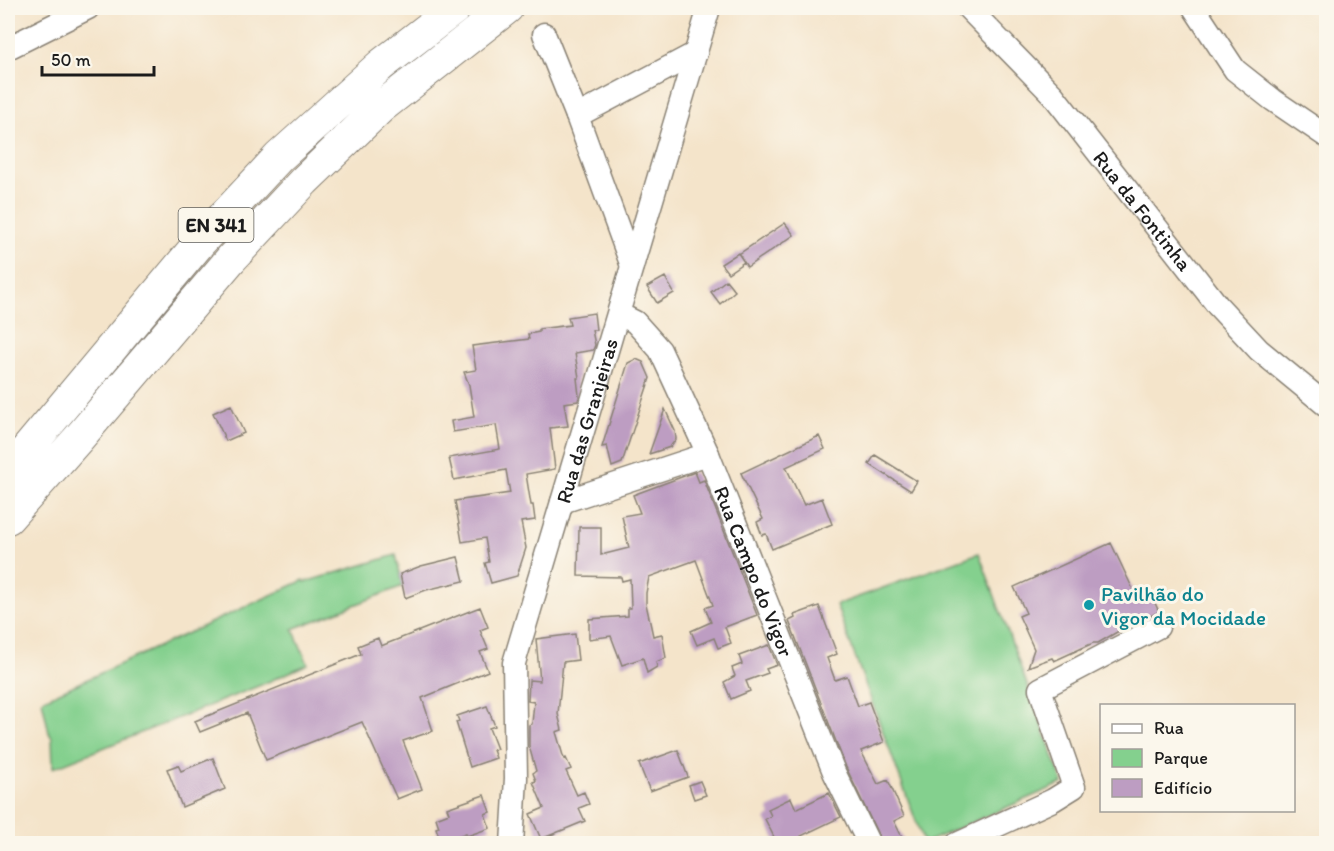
<svg xmlns="http://www.w3.org/2000/svg" width="1334" height="851" font-family="Itim,sans-serif">
<rect width="100%" height="100%" fill="#fbf7ec"/>
<filter id="ink" filterUnits="userSpaceOnUse"><feTurbulence type="fractalNoise" baseFrequency=".0167" numOctaves="2"/><feDisplacementMap in="SourceGraphic" scale="12" xChannelSelector="R" yChannelSelector="G"/><feConvolveMatrix kernelMatrix="1 2 1 2 8 2 1 2 1" color-interpolation-filters="sRGB"/></filter>
<filter id="wash" filterUnits="userSpaceOnUse"><feTurbulence type="fractalNoise" baseFrequency=".008" numOctaves="4" result="noise"/><feDisplacementMap in="SourceGraphic" scale="24" xChannelSelector="R" yChannelSelector="G"/><feGaussianBlur stdDeviation="1.35" result="paint"/><feColorMatrix in="noise" values="0 0 0 0 0 0 0 0 0 0 0 0 0 0 0 0 0 1.4 0 .05"/><feComposite in="paint" operator="in"/></filter>
<g filter="url(#wash)">
<rect width="100%" height="100%" fill="#f4e4ca"/>
<path fill="#84d08e" stroke="#507655" stroke-width="1.5" d="M979 553 1063 783 924 843 836 605Z
M396 555 403 586 293 629 308 664 261 685 53 768 52 738 49 733 42 700 304 580 305 582Z"/>
<g id="blocks">
<path fill="#bd9dc2" d="M785 223 794 235 747 267 739 254Z
M738 253 744 262 728 273 721 264Z
M665 277 674 293 657 303 647 287Z
M726 280 735 291 720 304 711 292Z
M594 313 596 330H592L595 345 593 350 575 353 579 378H577L579 396 578 401 564 403 568 426 550 428 555 469 526 474 531 505H533L535 520 521 522 526 548 517 576 491 583 485 563 489 562 485 538 462 542 455 501 510 493 506 470 454 480 449 458 500 449 496 425 453 432 451 421 474 417 469 385 464 372 476 370 472 346 529 339 528 334 539 332V329L570 325 568 317Z
M636 359 643 362 650 378 622 463 612 467 607 446 602 447 628 363Z
M231 405 244 433 226 441 213 413Z
M665 409 675 431 676 439 670 447 649 454Z
M819 436 825 449 786 467 804 505 822 498 832 524 772 549 766 534 762 535 757 522 763 519 741 473Z
M875 455 917 481 911 491 869 464Z
M695 472 699 482 704 480 757 615 725 627 731 643 718 648 714 638 697 645 691 631 711 622 705 608 713 605 696 560 649 577 646 593V604L653 636 662 634 666 658 656 662 657 667 647 673 643 658 622 665 611 636 589 639V619L628 616V608H631L630 579 622 581 621 577 578 576 579 527H601V555L629 548 622 516 640 513 633 495Z
M1111 543 1137 598 1150 592 1159 612 1124 628 1098 643H1093L1054 661 1052 658 1028 667 1034 649 1019 616 1026 613 1014 587Z
M458 557 464 581 426 590 405 598 400 574 421 566Z
M819 606 837 654 827 658 835 680 847 676 858 706 869 702 884 742 861 751 878 784 888 780 904 816 894 821 905 843H882L846 767 789 621 795 618 794 615Z
M480 607 488 627 480 630 488 649 480 652 488 671 422 698 433 731 403 741 422 789 397 799 362 722 266 760 247 713 200 732 195 721 361 654 358 646 378 638 381 646Z
M575 634 578 660 563 662 558 714 562 730 556 732 564 759 566 758 571 769 566 771 577 795 584 792 589 804 579 808 585 821 541 839 530 814 544 808 533 782 536 781 533 773 536 771 529 746V725L532 724 534 702 528 701 529 680 540 681 536 639Z
M769 645 777 665 766 669 768 673 746 681 750 691 731 699 724 682 735 676 732 668 742 664 739 656Z
M487 706 495 726 489 728 497 749 493 750 496 758 470 767 456 722 459 721 457 716Z
M678 750 688 777 650 791 639 764Z
M213 758 225 789 182 807 167 769 178 765 181 771Z
M700 781 706 795 694 799 689 785Z
M829 793 841 817 801 836 804 843H777L765 819 771 816 768 809 791 798 796 809Z
M484 795 490 812 485 814 490 828 467 836 466 833 441 842 436 828 439 827 436 818 449 813 447 808Z"/>
</g>
</g>
<g filter="url(#ink)">
<use href="#blocks" fill-opacity="0" stroke="#888073" stroke-width="1.5"/>
<g fill="none" stroke-linecap="round" stroke-linejoin="round">
<g stroke="#888073" stroke-width="25">
<g id="minor">
<path id="s1" d="M968 8 1053 95 1218 306 1259 350 1326 405"/>
<path d="M1194 8 1235 70 1273 100 1326 136"/>
<path d="M544 34 577 116"/>
<path d="M8 48 88 8"/>
<path d="M632 266 577 116 696 53"/>
<path id="s2" d="M619 314 635 322 660 350 708 454 834 772 869 844"/>
<path d="M562 502 708 454"/>
<path id="s3" d="M512 844 516 778 514 663 709 8"/>
<path d="M957 844 1053 800 1074 787 1040 689 1158 627"/>
</g>
</g>
<g stroke="#888073" stroke-width="34">
<path id="highway" d="M8 472 201 241 279 157 381 65 455 8
M8 518 78 439 231 259 304 181 380 108 507 8"/>
</g>
<use href="#minor" stroke="#fff" stroke-width="22"/>
<use href="#highway" stroke="#fff" stroke-width="32"/>
</g>
</g>
<circle fill="#0f9aa8" stroke="#fbf7ec" stroke-width="2" cx="1089" cy="605" r="6"/>
<g text-anchor="middle" dominant-baseline="central" stroke-width="6" stroke-linejoin="round" paint-order="stroke">
<rect fill="#fbf7ec" stroke="#5f5e5a" stroke-width="1.5" x="178.5" y="208" width="75" height="34" rx="4.5"/>
<g font-size="20" font-weight="bold" fill="#1c1c1c">
<text x="216" y="225">EN 341</text>
</g>
<g font-size="21" fill="#1c1c1c" stroke="#fbf7ec">
<text stroke="none"><textPath href="#s1" startOffset="268">Rua da Fontinha</textPath></text>
<text stroke="none"><textPath href="#s3" startOffset="434">Rua das Granjeiras</textPath></text>
<text stroke="none"><textPath href="#s2" startOffset="296">Rua Campo do Vigor</textPath></text>
</g>
<g font-size="21" fill="#0d838f" stroke="#fbf7ec" text-anchor="start">
<text x="1101" y="593">Pavilhão do<tspan x="1101" dy="24">Vigor da Mocidade</tspan></text>
</g>
</g>
<rect width="1334" height="851" fill="none" stroke="#fbf7ec" stroke-width="30"/>
<rect x="1100" y="704" width="195" height="108" fill="#fbf7ec" stroke="#a29f99" stroke-width="1.5"/>
<rect x="1112" y="724" width="30" height="9" fill="#ffffff" stroke="#a29f99" stroke-width="1.5"/>
<text x="1154" y="734" font-size="18" fill="#1c1c1c">Rua</text>
<rect x="1112" y="749" width="30" height="18" fill="#84d08e" stroke="#a29f99" stroke-width="1.5"/>
<text x="1154" y="764" font-size="18" fill="#1c1c1c">Parque</text>
<rect x="1112" y="779" width="30" height="18" fill="#bd9dc2" stroke="#a29f99" stroke-width="1.5"/>
<text x="1154" y="794" font-size="18" fill="#1c1c1c">Edifício</text>
<path d="M42 66v9h112v-9" fill="none" stroke="#1c1c1c" stroke-width="3"/>
<text x="51" y="66" font-size="18" fill="#1c1c1c" stroke="#fbf7ec" stroke-width="4.5" paint-order="stroke">50 m</text>
</svg>
